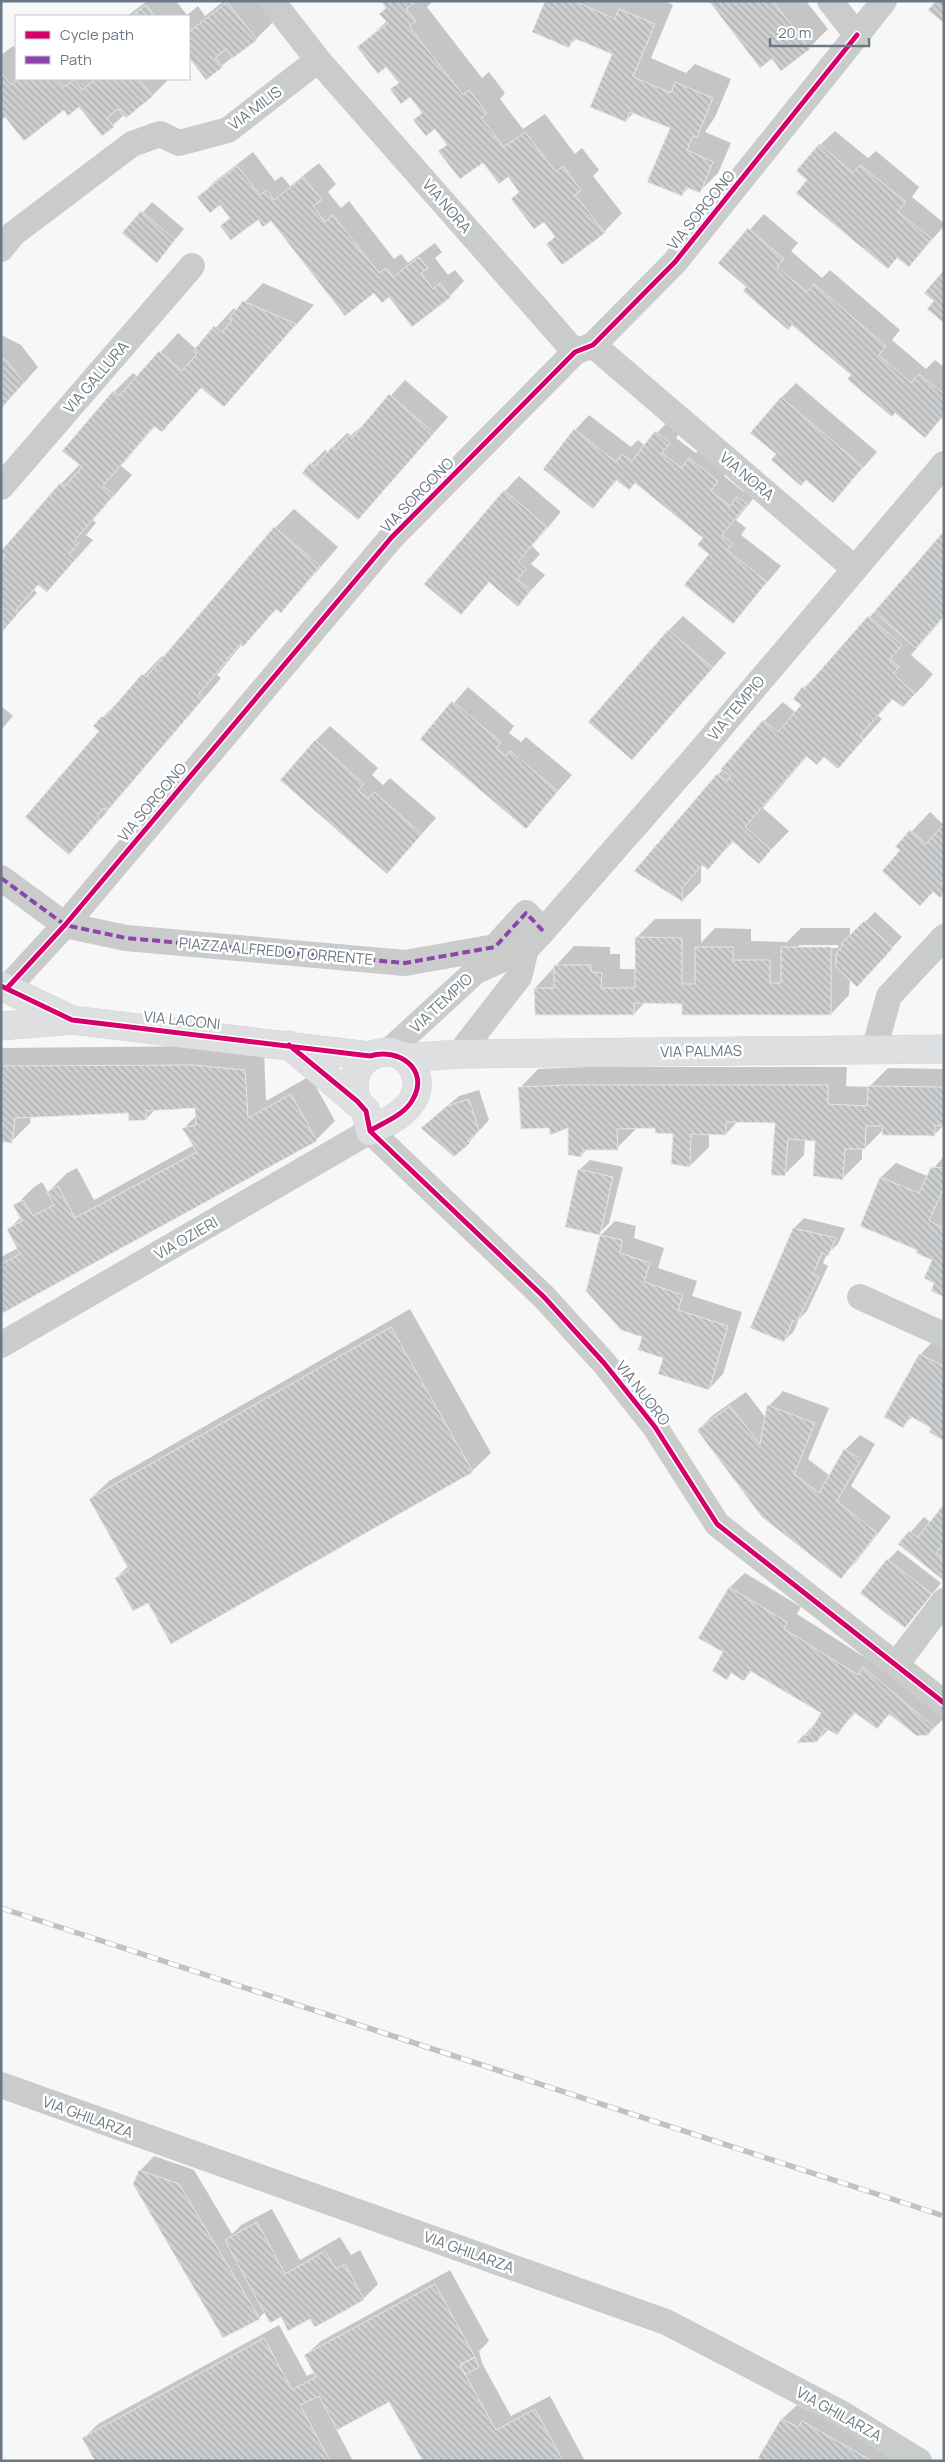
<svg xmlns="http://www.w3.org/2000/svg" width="945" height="2462" font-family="Manrope,sans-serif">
<defs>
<pattern id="building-back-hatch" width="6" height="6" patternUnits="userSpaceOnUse" patternTransform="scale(1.25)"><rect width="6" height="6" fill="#cdcecf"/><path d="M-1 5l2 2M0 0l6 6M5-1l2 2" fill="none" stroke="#aaacad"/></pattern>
</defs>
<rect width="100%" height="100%" fill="#f7f7f7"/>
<path fill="#0003" fill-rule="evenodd" d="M147 1H176L187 15 198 6 205 16 224 1H259L275 20 256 39 206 78 189 56V16H127Z
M382 1H433L427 7 482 78 489 72 505 93 500 99 523 129 545 114 575 154 582 148 599 170 593 176 622 213 604 232 548 244 556 236 508 175 483 161 440 152 448 144 435 128 415 120 423 112 410 95 392 89 400 82 386 65 359 47 387 21V7Z
M546 1H664L673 5 651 58 686 73 695 64 731 79 715 117 705 132 731 143 718 173 700 191 689 187 682 195 671 128 634 112 626 121 614 53 577 38 569 46Z
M711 1H806L828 29 809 48 772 58Z
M13 46 16 49V79H169L152 96 124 115 102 135 79 106 5 115 1 118V55Z
M835 131 868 158 876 151 919 187 912 197 944 223V226L909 266 820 145Z
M253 152 275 181 282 176 290 186 319 163 336 184 328 192 341 208 349 201 394 259 401 254 408 263 435 243 442 252 435 258 448 275 455 270 464 281 450 296H389L375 292 271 219 258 218 221 226 231 217 220 204 199 197 214 182Z
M152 202 184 229 157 261 124 233Z
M764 214 798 243 791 251 822 278 830 270 900 330 892 340 926 369 935 360 944 367V416L925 436 720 263Z
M263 283 314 305 224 405 202 387 162 431 156 425 121 466 132 475 93 520 96 523 86 535 93 540 47 591 39 584 34 590 37 593 3 629 1 555 61 484 80 464 64 451 114 392 133 373 138 377 178 333 196 349 234 308 236 311Z
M1 335 21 345 38 367 1 409Z
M405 380 448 417 358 519 311 464 325 450 328 452 347 433 351 435 367 422Z
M796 383 877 452 833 502 778 454 781 398Z
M589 415 631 447 638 440 645 446 671 418 684 428 676 438 696 453 705 444 732 466 724 476 744 492 761 489 736 520 746 528 741 535 781 566 733 622 705 537 635 482 618 479 593 507 575 430Z
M519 476 561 512 532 546 540 554 531 564 545 575 518 605 490 581 461 613 505 491Z
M294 509 338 547 299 592 281 611 278 608 242 644 217 675 221 678 87 835 69 854 103 717 162 656 164 658 275 528Z
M944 533V617L911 655 933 674 922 687 903 706 894 698 878 716 882 719 838 768 824 756 808 755 763 808 789 831 759 862 734 841 708 868 703 865 701 868V882L683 900 636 871 764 721 783 702 796 713 803 705 795 699 803 688 823 670Z
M683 616 726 653 632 758 668 631Z
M468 687 514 726 509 733 521 742 526 737 572 775 526 827 422 739Z
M1 706 13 716 1 730Z
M330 726 378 768 372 775 383 785 390 778 436 818 401 857 315 741Z
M930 812 944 825V892L897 847Z
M875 912 902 937 867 975 850 978 849 995 831 1014 683 1002H645L634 1014 535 988 574 946 610 947V954H620V969H636V938L655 919H701V943L715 928 751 929V941L787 942 801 928H850V937ZM799 945H838V948H799Z
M213 1046 264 1052 266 1101 310 1076 335 1121 316 1140 1 1313V1257L18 1248 8 1230 21 1217 15 1206 34 1187 42 1182 48 1192 67 1173 77 1168 94 1200 194 1145 184 1128 197 1115V1107L156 1109 146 1119 130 1112 31 1116 30 1123 12 1141 5 1121H1V1048Z
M586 1067H847L846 1086 869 1087 888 1068 944 1069V1125L935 1134 884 1129 865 1148H862V1159L843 1178 816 1140 805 1139 804 1155 785 1174 776 1122 738 1121 726 1134 709 1133V1147L690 1166 675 1133 656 1126 636 1127V1129L617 1148H588L581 1156 569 1126 550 1127 520 1088 538 1069Z
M479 1090 489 1120 469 1142 433 1118 459 1096Z
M944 1156 943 1206 944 1295 936 1282 933 1259 919 1249 862 1225 881 1177 896 1163 927 1176Z
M590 1160 623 1167 609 1223 599 1233 579 1170Z
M804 1218 845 1228 838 1244 827 1254 823 1263 828 1266 807 1311 799 1319 794 1331 784 1341 752 1327 794 1228Z
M615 1221 636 1226 634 1238 664 1248 658 1268 697 1281 692 1296 742 1312 723 1374 709 1389 664 1358 644 1337 601 1235Z
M410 1309 491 1453 472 1471 148 1602 116 1578 128 1566 90 1499 109 1481Z
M934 1340 944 1345V1439L933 1428 913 1416 903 1426 920 1355Z
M783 1391 829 1408 808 1459 830 1476 845 1450 860 1435 875 1444 851 1486 891 1517 855 1563 841 1577 698 1430 713 1415 746 1392 766 1418 769 1406Z
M944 1506V1578H943L900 1544 924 1517 931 1523Z
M898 1550 941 1583 905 1627 888 1560Z
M745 1573 801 1607 797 1614 944 1708 943 1719 928 1734 890 1714 876 1728 856 1712 837 1734 829 1729 817 1741 804 1736 823 1713 752 1671 744 1679 732 1673 726 1678 724 1652 700 1637 730 1587Z
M154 2156 194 2170 232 2234 241 2225 272 2209 300 2260 340 2237 351 2255 360 2250 378 2284 363 2299 311 2318 266 2311 259 2318 140 2171Z
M450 2270 489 2341 479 2351 482 2363 511 2416 550 2396 585 2461H424L389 2400 336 2429 353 2461H97L84 2438 98 2424 279 2325 307 2376 315 2372 306 2355 321 2341Z
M797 2405 912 2461H765L760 2457 782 2419Z"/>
<path fill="url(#building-back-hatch)" stroke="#e7e7e6" d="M381 1H416L406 9 416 21 409 26 463 95 469 90 487 113 481 118 504 147 525 132 556 172 563 166 581 190 575 195 605 233 562 265 546 244 555 237 544 222 534 229 511 199 519 192 508 177 499 184 483 163 460 179 438 151 447 145 435 129 426 136 413 120 422 113 410 97 401 104 390 89 399 83 386 67 378 74 357 47 388 23 379 14 386 8Z
M545 1H575L615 19 619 9 655 24 633 77 671 93 675 82 713 98 697 137 693 136 687 150 713 162 700 193 686 187 682 196 647 182 670 128 630 112 626 122 590 107 612 54 573 38 569 48 532 32Z
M709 1H773L810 49 781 71 772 59 760 68Z
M936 1H944V23L928 10Z
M227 2 257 40 233 58 226 49 215 58 223 67 206 80 189 58V32Z
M146 5 155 16H131Z
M1 73 11 85 19 79H57L64 87 74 80 82 90 96 79H139L153 96 126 118 118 109 107 118 114 127 102 136 79 107 68 116 64 110 24 141 5 117 1 120Z
M819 144 853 173 860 165 906 202 898 212 932 239 909 267 897 258 888 269 796 193 807 180 796 171Z
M237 166 260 195 267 190 274 200 303 177 322 200 313 206 325 222 333 215 379 273 386 268 393 277 419 257 428 268 421 273 433 289 440 283 451 297 412 327 389 297 382 303 374 293 345 316 271 221 263 227 258 220 231 240 220 226 230 218 220 205 210 213 197 197Z
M141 211 175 240 157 263 122 233Z
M748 228 784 259 777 267 807 292 814 284 886 346 879 355 911 383 919 374 944 394V415L925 438 895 413 892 417 847 379 851 375 792 325 788 330 743 291 746 287 718 263Z
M944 270V323L927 309 934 301 924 293Z
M243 301 296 324 224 407 201 388 162 432 154 426 103 486 114 495 75 540 79 543 69 554 75 560 47 592 38 585 16 610 19 612 3 631 1 562 5 557 1 551 60 483 64 487 82 467 62 451 113 391 119 396 159 351 182 371 197 354 193 351 214 326 222 333 232 320 229 318Z
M1 357 6 360 24 383 1 408Z
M389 394 434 433 358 520 302 473 310 463 314 467 332 447 336 450 350 434 353 437Z
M781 397 863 467 833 503 806 480 801 486 771 460 776 454 750 433Z
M574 429 616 462 622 454 632 461 655 431 670 443 662 453 681 468 689 458 718 481 711 491 730 506 737 497 747 504 722 535 733 544 727 550 767 582 733 624 684 585 709 554 697 545 703 538 635 483 629 490 616 480 593 509 543 469Z
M504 490 547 527 518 562 526 569 517 579 531 590 518 607 489 582 461 615 424 584Z
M274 527 320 566 281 613 276 609 243 647 240 644 199 694 204 698 107 811 104 808 97 816 100 819 69 855 25 817 99 731 93 726 102 716 104 718 142 674 146 677Z
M944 531V616L916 648 874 612Z
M868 616 902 645 890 659 899 667 893 674 915 694 903 707 892 699 860 736 864 739 838 769 824 757 817 765 806 756 745 827 771 850 759 864 732 841 708 870 702 865 682 888 683 902 634 871 717 774 727 781 731 776 721 769 763 720 778 732 801 705 793 699 802 687 804 689Z
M668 630 713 668 632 760 588 722Z
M452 701 501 742 496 748 506 756 510 751 558 791 526 829 420 739Z
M315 740 364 784 358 790 368 799 374 792 422 834 387 874 280 780Z
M944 824V880L941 883 944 885V893L940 898 933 892 920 906 882 871 900 850 895 847 910 830 926 844Z
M864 921 893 948 857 987 836 967V954L843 945 841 944Z
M635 937 682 938V984H695V947H733V960H770V983H781V947H831V1015H682V1004L634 1003V1015H535L534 988H554V965H591V972L602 973 601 988H635Z
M193 1065 245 1070 248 1118 291 1094 317 1141 1 1314V1264L20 1254 7 1229 22 1221 13 1205 23 1200 33 1216 54 1205 47 1192 58 1186 75 1218 197 1152 182 1128 196 1125 195 1108 146 1111V1120L129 1121 128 1113 15 1118 12 1143 1 1142 3 1122H1V1066Z
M567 1085H828V1104L867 1106 868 1086 944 1087V1126L935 1125V1136L882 1135 883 1126H866L865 1149H845L843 1180 813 1176 815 1141 788 1139 785 1176 771 1175 775 1123 726 1122V1135L691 1134 690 1167 671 1164 673 1134 655 1133V1128L617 1129 618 1150H583L581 1157 568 1155V1128L550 1135 549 1128 521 1129 518 1087Z
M469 1099 479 1131 467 1141 470 1143 454 1157 421 1128 447 1106Z
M931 1167 944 1168V1187L929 1221 944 1228V1297L931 1291 934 1283 924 1278 932 1260 916 1253 917 1250 860 1226 880 1177 919 1193Z
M578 1169 613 1177 600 1235 565 1227Z
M793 1228 836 1238 828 1256 822 1253 813 1274 819 1277 797 1322 793 1320 784 1342 750 1328Z
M600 1235 622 1240 620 1253 650 1263 644 1282 683 1295 678 1310 728 1326 709 1390 658 1374 663 1358 638 1350 642 1337 621 1330 586 1291Z
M391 1327 473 1472 171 1644 148 1603 133 1611 115 1578 129 1570 89 1499Z
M919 1354 944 1366V1441L929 1432 931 1428 910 1416 903 1428 884 1417Z
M767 1405 815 1423 794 1474 819 1493 844 1449 861 1459 837 1501 877 1533 841 1579 762 1517 697 1430 730 1406 760 1444Z
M944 1504V1544L936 1553 944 1559 943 1580 898 1544 909 1531 917 1538Z
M887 1559 932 1594 905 1628 860 1593Z
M729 1587 787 1622 784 1629 858 1675 863 1667 934 1727 928 1735 917 1736 889 1714 877 1729 854 1712 837 1735 825 1728 817 1742 797 1743 803 1735H808L821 1713 750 1671 744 1681 731 1673 727 1680 712 1671 723 1652 698 1638Z
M139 2170 179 2184 260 2319 223 2338 133 2184Z
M257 2222 285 2274 325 2251 336 2269 345 2264 364 2300 315 2327 310 2319 288 2331 281 2317 270 2323 225 2240Z
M435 2284 475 2357 460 2365 496 2430 535 2409 563 2461H423L389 2402 337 2430 319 2396 300 2405 330 2461H95L82 2438 264 2338 292 2390 316 2377 304 2355Z
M475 2357 479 2367 466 2374 460 2365Z
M781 2419 798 2427 802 2421 872 2461H763L758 2458Z"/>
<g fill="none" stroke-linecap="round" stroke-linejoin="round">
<g stroke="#d3d4d4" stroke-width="29">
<path id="secondary" d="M1 986 72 1020
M1 1026 72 1020 370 1056
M289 1045 362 1107
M404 1058 459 1054 944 1049
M357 1101C340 1052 404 1033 416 1076 419 1087 416 1097 409 1105 400 1117 383 1124 370 1131L366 1111"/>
</g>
<path stroke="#cacccc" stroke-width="26" d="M272 1 318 60 575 352
M830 1 857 35 884 1
M1 249 13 234 132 144 160 134 179 143 228 130 318 60
M593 345 855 569
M1 487 192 266
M1 878 65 925 126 938 405 963 495 947 526 913 543 931
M8 987 65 925 391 538 575 352 593 345 675 262 857 35
M874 1050 889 996 944 937
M388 1052 476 971 526 949 543 931 692 761 944 464
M459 1054 519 977 526 949
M860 1297 944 1335
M1 1345 370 1131 544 1297 604 1363 655 1427 717 1524 944 1703
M896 1665 944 1601
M1 2085 666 2322 841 2413 919 2461"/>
<use href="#secondary" stroke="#dedfe0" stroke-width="28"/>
<g stroke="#c0c1c2" stroke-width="5.5">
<path id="rail" d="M1 1908 944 2216"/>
</g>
<use href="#rail" stroke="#fff" stroke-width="4" stroke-dasharray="11" stroke-linecap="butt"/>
<path stroke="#8e44ad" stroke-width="4" stroke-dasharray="8 4" stroke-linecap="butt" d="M1 878 65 925 126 938 405 963 495 947 526 913 543 931"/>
<g stroke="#fff" stroke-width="8">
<path id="cycleway" d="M1 986 72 1020 370 1056C398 1047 430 1069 413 1099 405 1115 384 1122 370 1131
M8 987 65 925 391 538 575 352 593 345 675 262 857 35
M289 1045 357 1101 366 1111 370 1131
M370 1131 544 1297 604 1363 655 1427 717 1524 944 1703"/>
</g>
<use href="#cycleway" stroke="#d6006c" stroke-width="5"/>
</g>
<g text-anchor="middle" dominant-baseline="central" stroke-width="5" stroke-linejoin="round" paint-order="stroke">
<g font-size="15" fill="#6b7883" stroke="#fff">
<text transform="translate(255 108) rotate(-37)">VIA MILIS</text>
<text transform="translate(447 206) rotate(49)">VIA NORA</text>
<text transform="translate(701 210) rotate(-51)">VIA SORGONO</text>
<text transform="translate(96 377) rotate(-49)">VIA GALLURA</text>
<text transform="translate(747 476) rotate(40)">VIA NORA</text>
<text transform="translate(417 495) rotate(-46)">VIA SORGONO</text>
<text transform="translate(736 708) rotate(-50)">VIA TEMPIO</text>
<text transform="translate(152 802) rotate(-50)">VIA SORGONO</text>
<text transform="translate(276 951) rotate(5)">PIAZZA ALFREDO TORRENTE</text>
<text transform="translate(441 1003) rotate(-43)">VIA TEMPIO</text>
<text transform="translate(182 1020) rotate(6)">VIA LACONI</text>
<text transform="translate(701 1051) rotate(-1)">VIA PALMAS</text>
<text transform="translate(186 1238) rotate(-30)">VIA OZIERI</text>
<text transform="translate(643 1393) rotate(52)">VIA NUORO</text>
<text transform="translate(88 2117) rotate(20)">VIA GHILARZA</text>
<text transform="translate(469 2252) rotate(20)">VIA GHILARZA</text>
<text transform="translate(839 2414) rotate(29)">VIA GHILARZA</text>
</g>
</g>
<rect width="945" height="2462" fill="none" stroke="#6b7883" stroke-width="5"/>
<rect x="15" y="15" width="175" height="65" fill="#ffffff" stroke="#c4c9cd"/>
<rect x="25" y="31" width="25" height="8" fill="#d6006c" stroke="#c4c9cd"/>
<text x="60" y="40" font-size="15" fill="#6b7883">Cycle path</text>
<rect x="25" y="56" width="25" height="8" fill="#8e44ad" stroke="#c4c9cd"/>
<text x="60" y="65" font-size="15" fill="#6b7883">Path</text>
<path d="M770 38v8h99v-8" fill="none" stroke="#6b7883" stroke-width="2.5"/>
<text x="778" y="38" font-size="15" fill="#6b7883" stroke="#ffffff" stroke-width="4" paint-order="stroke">20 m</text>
</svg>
